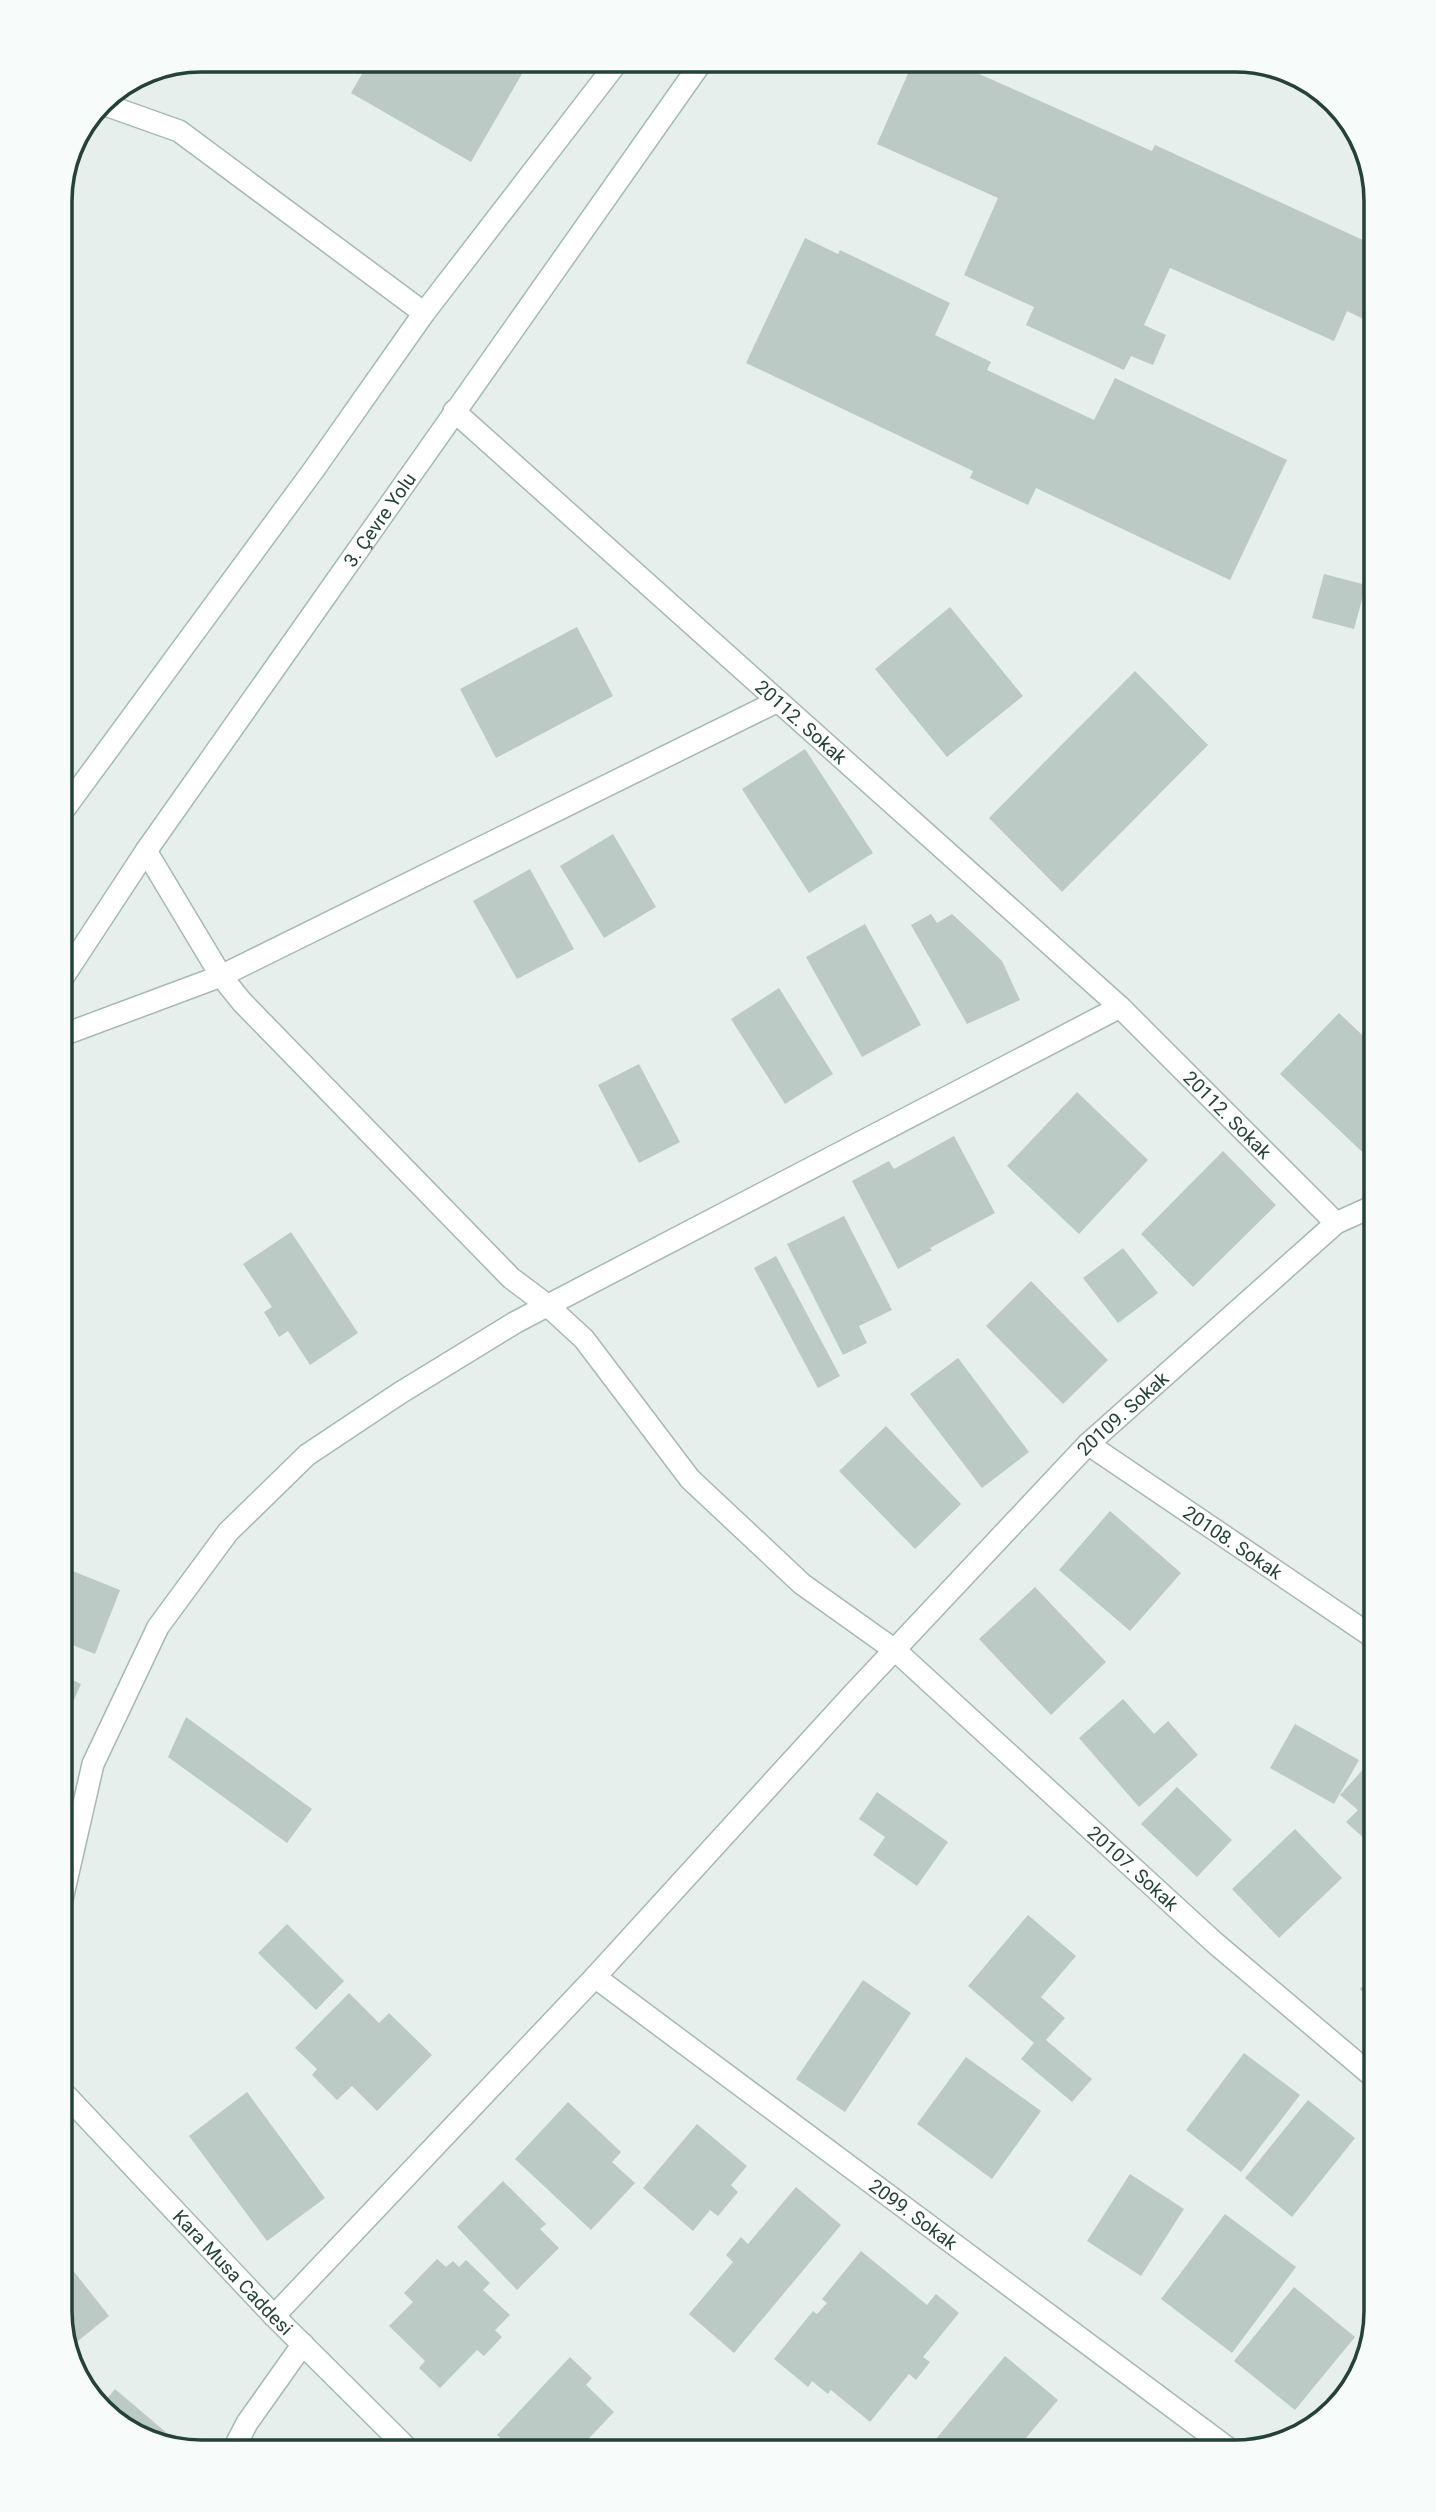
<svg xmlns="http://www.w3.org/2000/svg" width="1436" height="2512" font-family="Roboto,sans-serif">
<rect width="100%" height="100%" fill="#e6efeb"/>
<path fill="#bbcac4" d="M370 60H530L471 162 351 93Z
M914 60H948L1152 151 1155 145 1376 246 1363 275 1376 281V325L1347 311 1334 341 1170 268 1144 325 1166 335 1153 365 1131 356 1124 370 1026 325 1034 307 964 275 998 198 877 144Z
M805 238 838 254 840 250 950 303 935 335 991 362 987 370 1094 420 1115 378 1287 460 1230 580 1036 488 1028 505 970 478 973 471 746 363Z
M1324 574 1366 585 1354 629 1312 618Z
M950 607 1023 696 947 757 875 669Z
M577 627 613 696 496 758 460 689Z
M1135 671 1208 745 1062 892 989 818Z
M805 749 873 853 809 893 742 789Z
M613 834 656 907 604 938 560 866Z
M530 869 574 949 517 979 473 901Z
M931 914 937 923 952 914 980 940 1002 961 1020 1000 967 1024 911 925Z
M865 924 921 1025 862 1057 806 957Z
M779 988 833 1074 785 1104 731 1019Z
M1339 1013 1376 1048V1165L1280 1074Z
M639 1064 680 1142 639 1163 598 1085Z
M1077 1092 1148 1160 1079 1234 1007 1166Z
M954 1136 995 1213 930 1248 932 1250 898 1269 852 1181 889 1161 894 1169Z
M1223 1151 1276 1205 1193 1287 1141 1234Z
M844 1216 892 1310 859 1326 867 1343 843 1355 787 1244Z
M291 1232 358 1333 310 1365 288 1331 279 1337 264 1312 272 1307 243 1264Z
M1123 1248 1158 1293 1118 1323 1083 1278Z
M776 1256 840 1376 818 1388 754 1268Z
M1031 1281 1108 1360 1063 1404 986 1326Z
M958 1358 1029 1452 982 1488 910 1394Z
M886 1426 961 1504 915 1549 839 1471Z
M1110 1511 1181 1573 1130 1631 1059 1570Z
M60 1566 120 1590 95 1654 60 1640Z
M1035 1587 1106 1662 1051 1715 979 1639Z
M60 1674 81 1684 66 1718 60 1716Z
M1123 1699 1154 1734 1168 1721 1198 1755 1139 1807 1079 1738Z
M186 1717 312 1809 287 1843 168 1757Z
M1295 1724 1359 1760 1334 1804 1270 1768Z
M1367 1765 1376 1774V1849L1346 1822 1358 1810 1340 1795Z
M1177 1787 1232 1840 1197 1877 1141 1824Z
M877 1792 948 1842 917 1886 873 1855 885 1837 859 1819Z
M1295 1829 1342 1878 1279 1938 1232 1889Z
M1028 1915 1076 1956 1041 1997 1065 2018 1046 2040 1092 2079 1072 2102 1021 2059 1034 2043 968 1986Z
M287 1924 344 1981 316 2010 258 1953Z
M1376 1973V2006L1360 1989Z
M863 1980 911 2013 845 2112 796 2079Z
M349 1993 379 2023 389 2013 432 2055 377 2111 352 2086 337 2100 312 2075 317 2069 295 2048Z
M1244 2053 1300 2095 1241 2172 1186 2130Z
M966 2057 1041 2111 992 2179 917 2124Z
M247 2092 325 2198 267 2241 189 2136Z
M1308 2100 1355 2138 1292 2217 1245 2178Z
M568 2102 621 2152 612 2162 635 2183 591 2230 515 2159Z
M697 2124 747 2166 731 2185 738 2192 718 2216 710 2210 693 2231 643 2188Z
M1130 2174 1184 2209 1141 2276 1087 2241Z
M503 2181 546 2224 540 2229 559 2248 517 2290 457 2227Z
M796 2187 841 2225 734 2353 689 2314 733 2262 726 2255 741 2237 748 2244Z
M1225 2214 1296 2267 1232 2353 1161 2299Z
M861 2251 927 2305 936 2294 959 2313 923 2357 930 2362 916 2380 909 2374 870 2422 831 2390 828 2394 812 2381 808 2387 774 2359 813 2311 817 2314 827 2303 822 2299Z
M60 2254 109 2316 68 2349 60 2311Z
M437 2259 446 2267 453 2261 459 2267 466 2260 490 2283 483 2290 510 2315 495 2330 502 2337 484 2356 477 2350 440 2388 419 2368 425 2361 389 2326 413 2302 404 2293Z
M1294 2287 1355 2337 1295 2410 1234 2361Z
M1005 2356 1058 2400 1014 2452H925Z
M570 2357 592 2378 586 2385 614 2412 576 2452H515L497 2435Z
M115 2389 188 2451 122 2428 102 2405Z"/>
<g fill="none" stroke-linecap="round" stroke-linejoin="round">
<g stroke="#a8b8b2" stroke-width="24">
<g id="street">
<path d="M100 103 179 131 424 313"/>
<path id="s1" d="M454 411 1120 1007 1336 1223"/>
<path id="s2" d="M146 851 221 976 242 1002 511 1278 547 1305 584 1339 690 1479 802 1584 896 1651 1215 1943 1376 2079"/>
<path d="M60 1036 221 976 778 701"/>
<path id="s3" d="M1088 1444 1376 1639"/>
<path d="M60 1908 93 1764 158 1627 228 1532 307 1455 400 1393 516 1322 1120 1007"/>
<path id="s4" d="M595 1977 1233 2452"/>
<path id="s5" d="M274 2316 595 1977 854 1693 1088 1444 1336 1223 1376 1205"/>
<path d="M232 2452 247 2423 303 2344"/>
</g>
</g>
<g stroke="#a4bbb3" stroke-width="24">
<g id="secondary">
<path d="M60 815 315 468 424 313 619 60"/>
<path id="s6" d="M60 982 146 851 703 60"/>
<path id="s7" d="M60 2089 274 2316 411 2452"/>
</g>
</g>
<use href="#street" stroke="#fff" stroke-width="21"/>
<use href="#secondary" stroke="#fff" stroke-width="21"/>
</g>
<g text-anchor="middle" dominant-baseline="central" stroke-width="5" stroke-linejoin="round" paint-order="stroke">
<g font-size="19" fill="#24423a" stroke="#f7fbf9">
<text stroke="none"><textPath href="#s6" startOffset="562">3. Çevre Yolu</textPath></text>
<text stroke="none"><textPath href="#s1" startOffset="466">20112. Sokak</textPath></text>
<text stroke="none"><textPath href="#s1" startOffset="1046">20112. Sokak</textPath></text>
<text stroke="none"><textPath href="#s5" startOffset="1239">20109. Sokak</textPath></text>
<text stroke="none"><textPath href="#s3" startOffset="175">20108. Sokak</textPath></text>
<text stroke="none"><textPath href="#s2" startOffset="1426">20107. Sokak</textPath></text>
<text stroke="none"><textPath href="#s4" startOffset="397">2099. Sokak</textPath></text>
<text stroke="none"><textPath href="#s7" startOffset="252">Kara Musa Caddesi</textPath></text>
</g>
</g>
<path d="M0 0H1436V2512H0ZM201 72H1235A129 129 0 0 1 1364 201V2311A129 129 0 0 1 1235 2440H201A129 129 0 0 1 72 2311V201A129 129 0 0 1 201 72Z" fill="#f7fbf9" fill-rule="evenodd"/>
<path fill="none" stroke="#24423a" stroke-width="3.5" d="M201 72H1235A129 129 0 0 1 1364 201V2311A129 129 0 0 1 1235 2440H201A129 129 0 0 1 72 2311V201A129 129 0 0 1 201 72Z"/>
</svg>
